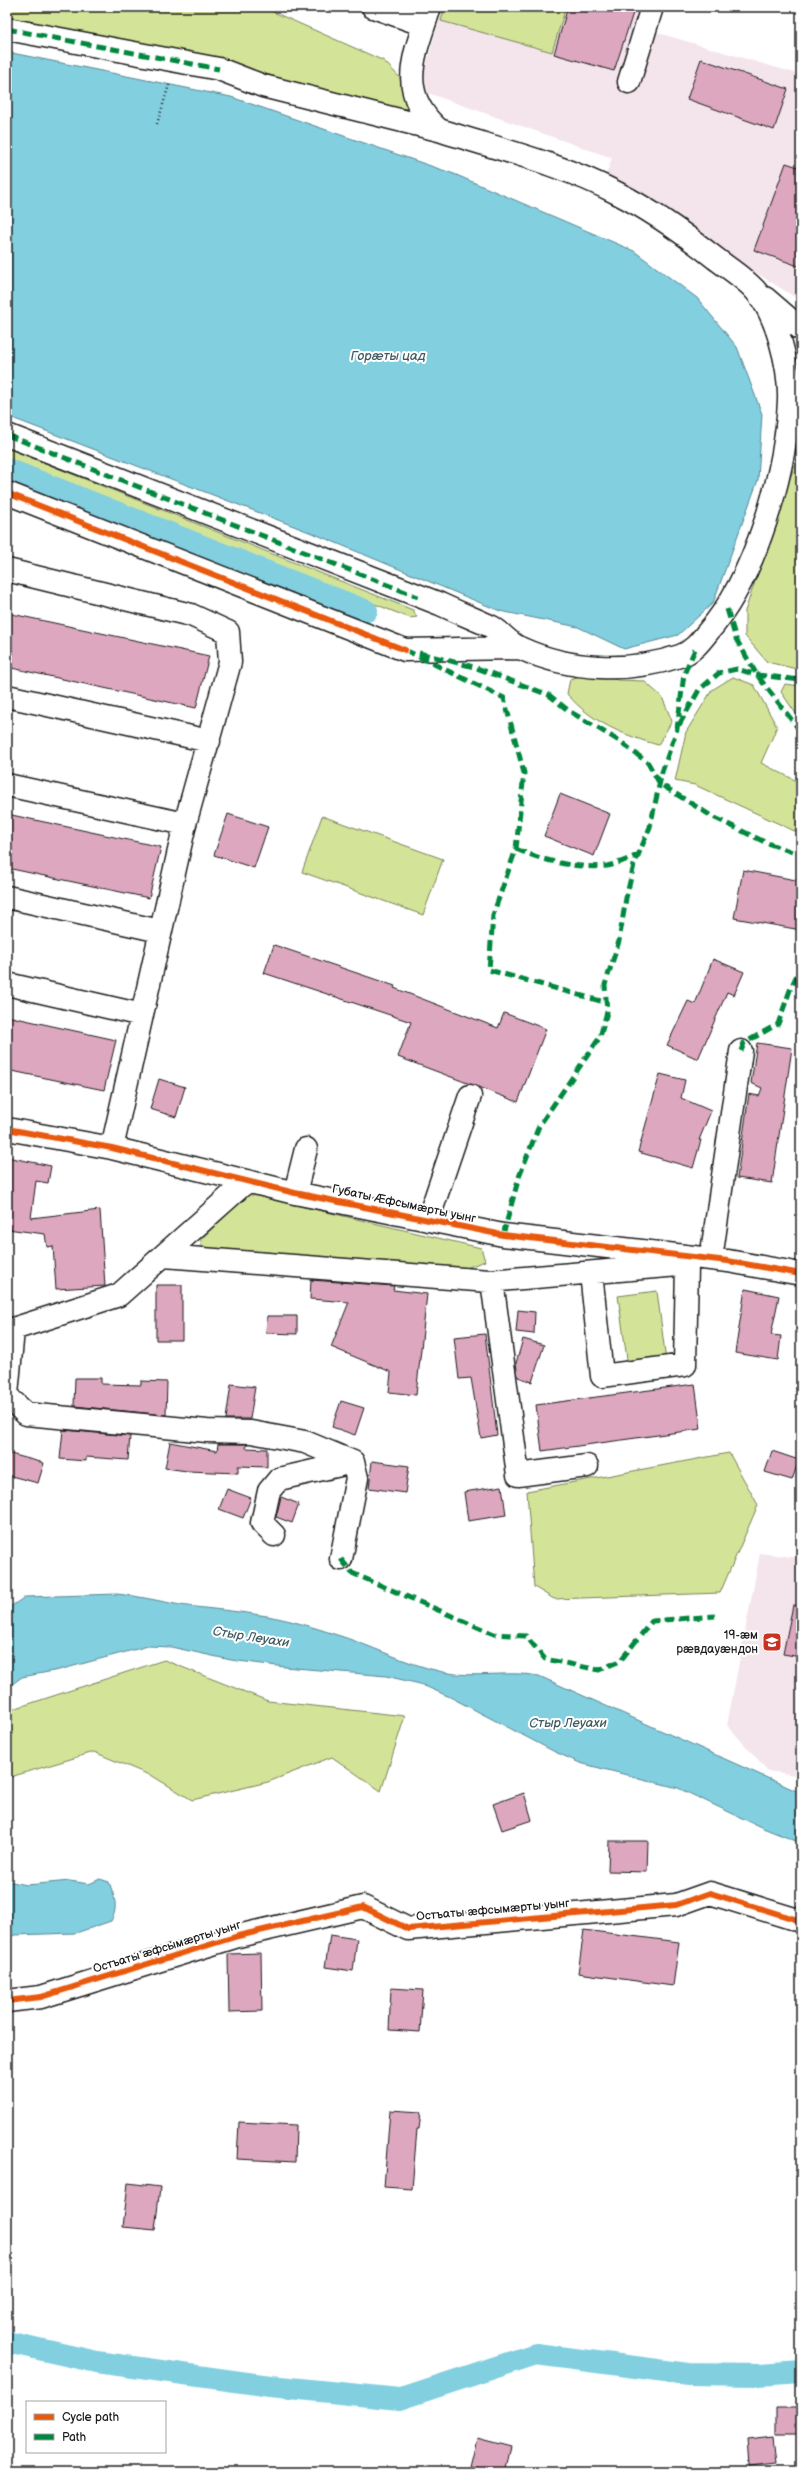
<svg xmlns="http://www.w3.org/2000/svg" width="808" height="2479" font-family="'Balsamiq Sans',sans-serif">
<rect width="100%" height="100%" fill="#fff"/>
<filter id="ink" filterUnits="userSpaceOnUse"><feTurbulence type="fractalNoise" baseFrequency=".025" numOctaves="2"/><feDisplacementMap in="SourceGraphic" scale="8" xChannelSelector="R" yChannelSelector="G"/><feConvolveMatrix kernelMatrix="1 2 1 2 8 2 1 2 1" color-interpolation-filters="sRGB"/></filter>
<g filter="url(#ink)">
<path fill="#f4e5ec" d="M443 7H662L655 32 798 74 801 65V301L605 177 612 158 419 90Z
M760 1553 801 1558V1776L768 1771 727 1725Z"/>
<path fill="#d3e498" stroke="#78805a" d="M7 7H262L384 61 404 82 408 108 394 112 354 102 216 58 7 17Z
M445 7H566L552 52 441 21Z
M801 414V670L767 662 745 636V611L796 461Z
M7 448 413 610 417 617 410 618 7 458Z
M587 674 618 680 644 681 662 697 672 721 658 745C623 735 591 722 567 694L570 679Z
M733 677 754 685 777 727 761 763 801 783V834L695 785 675 781 686 732 712 690Z
M785 684 801 686V721L781 692Z
M322 816 443 859 423 915 302 872Z
M249 1194 481 1248 485 1261 458 1271 201 1254V1239Z
M657 1291 666 1361 628 1366 618 1296Z
M729 1453 758 1505 720 1593 554 1599 534 1587 527 1491Z
M164 1660 268 1701 405 1716 381 1791 332 1757 268 1782 192 1800 154 1777 94 1752 7 1778V1711Z"/>
<path fill="#82cfe0" stroke="#598792" d="M7 52 231 97 454 174 634 251 697 298 737 347 762 414 758 480 713 603 678 635 624 649 578 627 500 611 317 535 7 416Z
M117 1594C139 1596 159 1601 180 1605 209 1609 238 1611 267 1616 290 1620 313 1627 334 1634 371 1645 405 1664 443 1672 475 1679 507 1670 539 1676L801 1793V1843L763 1828 678 1788 580 1763 555 1752 450 1697 420 1684 386 1676 285 1667 231 1660 171 1647 148 1646 59 1670 22 1677 7 1688V1609L25 1597Z
M100 1879 109 1882C114 1896 119 1907 111 1921L76 1933 14 1935 7 1942V1881L27 1885 70 1881 89 1884Z"/>
<g fill="none" stroke-linecap="round" stroke-linejoin="round">
<path stroke="#82cfe0" stroke-width="22" d="M7 469 367 611
M7 2342 97 2362 270 2386 399 2399 536 2354 688 2374 759 2375 801 2372"/>
</g>
<path fill="#dca7bf" stroke="#1c1c1c" d="M568 7H635L614 71 554 54Z
M701 59 788 89 774 130 687 99Z
M786 163 801 168V267L754 250Z
M7 613 209 656 196 708 7 667Z
M560 794 610 814 594 856 544 836Z
M7 814 161 847 149 898 7 868Z
M228 814 268 827 254 868 214 855Z
M743 870 801 881V930L734 918Z
M274 945 395 986 394 988 498 1028 504 1013 546 1029 518 1102 398 1057 411 1022 264 973Z
M713 959 744 972 734 995 727 992 698 1059 667 1045 688 1001 695 1004Z
M7 1016 116 1040 104 1090 7 1070Z
M757 1043 792 1048 772 1183 737 1178 749 1094 759 1096 762 1088 751 1083Z
M660 1074 685 1080 681 1098 711 1111 699 1140H701L693 1168 638 1152Z
M159 1079 185 1087 176 1117 150 1109Z
M7 1157 51 1166 48 1183 36 1181 31 1218 100 1210 105 1286 56 1289 53 1246 47 1247 45 1234 7 1229Z
M311 1280 394 1286 393 1290 427 1294 416 1395 389 1392 391 1372 331 1347 349 1302 310 1299Z
M156 1285H182V1340H156Z
M745 1289 779 1296 771 1335 781 1336 778 1360 735 1353Z
M518 1310 535 1312 534 1334 516 1332Z
M267 1316H297V1334L266 1333Z
M485 1334 497 1435 481 1438 471 1378 459 1379 454 1337Z
M523 1339 544 1345 532 1382 518 1377 516 1363Z
M75 1378H101V1384L141 1385V1381L167 1382 166 1415 74 1406Z
M231 1384 255 1387 250 1419H226Z
M695 1384 701 1429 542 1451 536 1405Z
M341 1401 364 1408 355 1435 332 1427Z
M63 1430 130 1436 128 1460 86 1457V1461L60 1459Z
M170 1442 217 1451 218 1444H247L246 1448 267 1449V1467L238 1466V1473L187 1471 165 1468Z
M772 1451 799 1460 792 1480 765 1472Z
M7 1453 44 1463 38 1483 7 1475Z
M372 1461 409 1466 405 1493 369 1488Z
M502 1486 506 1515 468 1521 464 1492Z
M227 1489 251 1498 243 1518 219 1509Z
M281 1497 299 1504 292 1523 276 1517Z
M793 1605 801 1606V1657L783 1654Z
M524 1793 532 1820 502 1830 493 1804Z
M609 1841H648L647 1872 608 1871Z
M584 1930 679 1942 673 1986 578 1973Z
M330 1935 357 1939 353 1971 325 1967Z
M261 1953 262 2011 229 2012 228 1954Z
M391 1988 423 1990 420 2032 389 2030Z
M390 2110 421 2112 419 2129H417L412 2189 384 2187Z
M239 2122 296 2125 295 2162 237 2159Z
M128 2183 160 2187 155 2230 123 2227Z
M776 2408H801V2434H776Z
M774 2436 777 2464 749 2467 747 2439Z
M477 2438 511 2447 505 2472H493L470 2466Z"/>
<g fill="none" stroke-linecap="round" stroke-linejoin="round">
<g stroke="#1c1c1c" stroke-width="25">
<path id="minor" d="M373 7 424 25
M7 29 219 69 263 86 439 130
M629 82 652 7
M765 298 801 329
M7 435 440 604C457 612 475 619 492 627 502 633 510 644 520 648 570 671 629 673 680 656 692 652 700 642 707 633 755 579 786 472 789 400 790 368 777 314 755 290 744 278 728 268 715 258 687 236 649 209 617 193 562 164 498 149 439 130 395 92 415 54 430 7
M7 493 405 650 518 648
M7 570 191 615 228 632 230 662 185 824 112 1148
M7 696 209 741
M7 785 185 824
M7 897 160 931
M7 984 142 1015
M7 1129 112 1148 295 1193 503 1235 728 1261 801 1274
M295 1193 306 1149
M428 1220 470 1096
M164 1256 489 1281 679 1265
M711 1259 741 1051
M591 1273 602 1376 685 1365 687 1265
M492 1281 518 1475 587 1466
M7 1331 119 1295 247 1181
M7 1394 13 1330
M7 1396 26 1414 207 1431 251 1432 305 1442 353 1462 357 1478 341 1559
M274 1535 262 1523 269 1491 279 1479 353 1462
M7 2001 41 1997 238 1936 363 1907 408 1929 676 1905 710 1893 801 1921"/>
</g>
<path stroke="#1c1c1c" stroke-width="2.5" stroke-dasharray="1 3" stroke-linecap="butt" d="M157 124 169 85"/>
<use href="#minor" stroke="#fff" stroke-width="22"/>
<path stroke="#00873e" stroke-width="5" stroke-dasharray="10 5" stroke-linecap="butt" d="M7 29 219 69
M7 435 418 597
M727 609 736 639 757 675 801 732
M405 650 504 698 524 773 516 849 493 915 489 970 608 1003
M419 653 474 667 549 695 569 711 621 742 648 763 660 784 713 817 767 843 801 855
M679 725 699 690 719 673 737 669 757 675 801 680
M516 849C545 861 575 869 607 866 618 864 630 858 640 854
M741 1051 744 1043 778 1024 790 990 801 966
M503 1235 519 1177 539 1126 600 1037 607 1012 605 985 619 941 626 898 634 865 650 827 662 772 677 729 684 674 697 645
M341 1559 352 1573 494 1634 526 1636 545 1659 599 1670 620 1661 652 1621 715 1616"/>
<g stroke="#fff" stroke-width="8">
<path id="cycleway" d="M7 493 405 650
M7 1129 112 1148 295 1193 503 1235 728 1261 801 1274
M7 2001 41 1997 238 1936 363 1907 408 1929 676 1905 710 1893 801 1921"/>
</g>
<use href="#cycleway" stroke="#e8590c" stroke-width="6"/>
</g>
</g>
<defs>
<g id="school-square" transform="scale(1)"><rect x="-9" y="-9" width="18" height="18" rx="4" fill="#c8321e" stroke="#fff"/><path d="M0-5L7-2L0 1L-7-2ZM-4 1L0 2.5L4 1V4Q0 6-4 4Z" fill="#fff"/></g>
</defs>
<g fill-rule="evenodd">
<use href="#school-square" x="772" y="1642"/>
</g>
<g text-anchor="middle" dominant-baseline="central" stroke-width="4" stroke-linejoin="round" paint-order="stroke">
<g font-size="12" fill="#1c1c1c" stroke="#fff">
<text transform="translate(404 1204) rotate(12)">Губаты Æфсымæрты уынг</text>
<text transform="translate(493 1910) rotate(-5)">Остъаты æфсымæрты уынг</text>
<text transform="translate(167 1947) rotate(-17)">Остъаты æфсымæрты уынг</text>
</g>
<g font-size="12" fill="#1c1c1c" stroke="#fff" text-anchor="end">
<text x="758" y="1635">19-æм<tspan x="758" dy="14">рӕвдауӕндон</tspan></text>
</g>
<g font-size="13" font-style="italic" fill="#405b61" stroke="#fff">
<text x="388" y="356">Горӕты цад</text>
<text transform="translate(251 1637) rotate(9)">Стыр Леуахи</text>
<text x="568" y="1723">Стыр Леуахи</text>
</g>
</g>
<rect width="808" height="2479" fill="none" stroke="#fff" stroke-width="24"/>
<rect x="12" y="12" width="784" height="2455" fill="none" stroke="#1c1c1c" stroke-width="1.5" filter="url(#ink)"/>
<rect x="26" y="2401" width="140" height="52" fill="#ffffff" stroke="#a4a4a4"/>
<rect x="34" y="2414" width="20" height="6" fill="#e8590c" stroke="#a4a4a4"/>
<text x="62" y="2421" font-size="12" fill="#1c1c1c">Cycle path</text>
<rect x="34" y="2434" width="20" height="6" fill="#00873e" stroke="#a4a4a4"/>
<text x="62" y="2441" font-size="12" fill="#1c1c1c">Path</text>
</svg>
